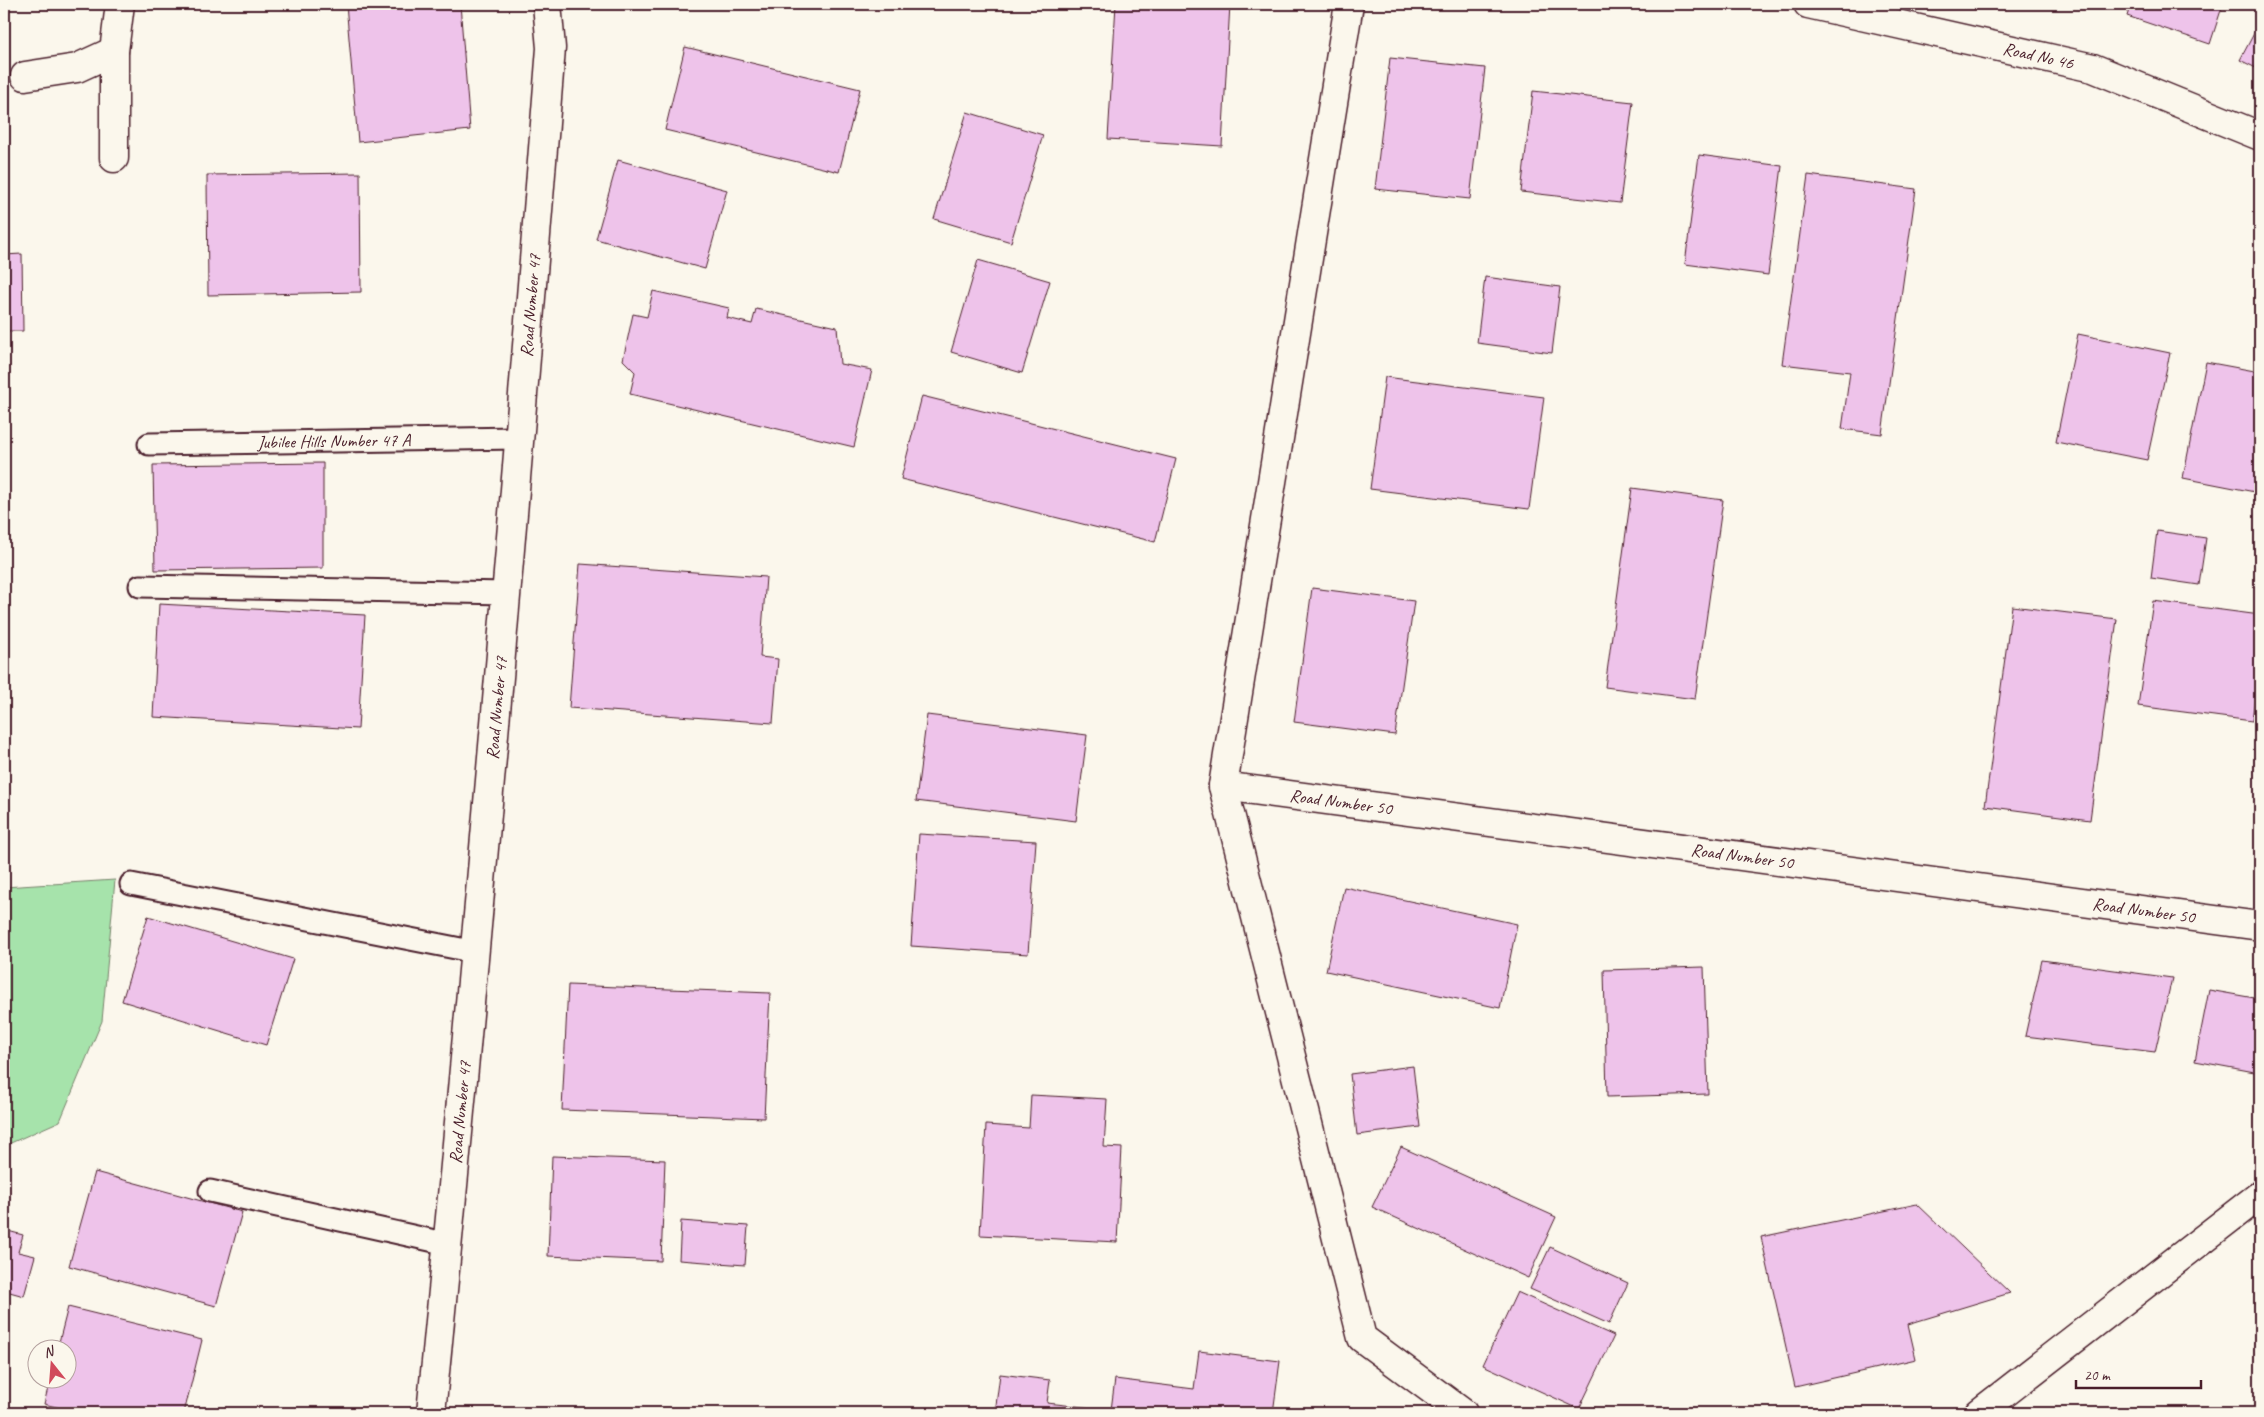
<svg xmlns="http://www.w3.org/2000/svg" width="2264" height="1417" font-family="Caveat,sans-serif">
<rect width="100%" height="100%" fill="#fbf7ec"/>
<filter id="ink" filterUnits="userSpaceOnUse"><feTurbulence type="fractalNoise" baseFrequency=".02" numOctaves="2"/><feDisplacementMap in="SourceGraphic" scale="10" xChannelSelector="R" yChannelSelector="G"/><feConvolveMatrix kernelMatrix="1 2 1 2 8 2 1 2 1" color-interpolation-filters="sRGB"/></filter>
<g filter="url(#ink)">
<path fill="#a6e3ab" stroke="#78816b" d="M115 880 102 1021 60 1121 4 1146V887Z"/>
<path fill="#eec3ea" stroke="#4a1f2b" d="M346 4H460L470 130 358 142Z
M1116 4H1230L1222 146 1108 139Z
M2131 4H2223L2210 44 2127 16Z
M2260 22V70L2240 60Z
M685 47 860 89 839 172 665 130Z
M1390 58 1485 68 1470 199 1375 189Z
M1533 91 1633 102 1620 203 1521 192Z
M967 112 1043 135 1011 242 934 219Z
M1699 155 1782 166 1768 275 1685 264Z
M618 160 727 190 705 269 596 239Z
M360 173 361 292 208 295 207 175Z
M4 174 8 249H4Z
M1808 175 1916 189 1882 434 1842 429 1850 372 1782 364Z
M22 254 23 331H4V255Z
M978 260 1050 281 1022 373 951 352Z
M1485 277 1560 287 1552 353 1477 343Z
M653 291 729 308 727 318 752 324 756 309 837 327 840 364 872 370 854 447 630 394 635 372 623 360 633 314 647 317Z
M2078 334 2170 353 2147 460 2056 442Z
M2206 362 2260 372V493L2183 478Z
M1385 377 1544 397 1529 509 1370 489Z
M922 396 1176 459 1155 542 901 479Z
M323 463V568L155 570 153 465Z
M1632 488 1723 500 1695 699 1605 687Z
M2157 531 2206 538 2199 585 2151 578Z
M580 564 766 577 760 657 778 659 773 723 569 708Z
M1312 588 1414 601 1395 735 1294 722Z
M2153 601 2260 615V658L2252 721 2138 706Z
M159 604 365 615 358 729 153 717Z
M2012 606 2117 619 2090 820 1985 806Z
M927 715 1087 735 1076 821 916 801Z
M919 834 1036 841 1028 954 911 946Z
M1344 887 1517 924 1500 1008 1326 971Z
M148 916 293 959 266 1045 122 1001Z
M2042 960 2172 978 2155 1052 2025 1036Z
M1704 967 1708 1094 1607 1097 1604 970Z
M568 985 770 993 764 1118 562 1110Z
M2209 990 2260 999V1073L2195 1061Z
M1413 1066 1420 1127 1357 1135 1350 1074Z
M1031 1095 1107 1099 1104 1147 1122 1148 1117 1242 980 1235 986 1125 1029 1128Z
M1401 1147 1556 1217 1528 1278 1372 1207Z
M552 1156 665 1160 661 1261 548 1256Z
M95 1172 242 1212 216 1306 69 1266Z
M1917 1204 2010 1293 1908 1324 1916 1359 1795 1387 1761 1237Z
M681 1221 748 1226 745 1265 679 1260Z
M4 1230 23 1235 18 1252 35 1256 24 1296 6 1291 4 1300Z
M1550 1247 1628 1283 1609 1324 1530 1289Z
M1517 1292 1614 1336 1579 1409 1483 1365Z
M68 1307 202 1340 184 1413H81L44 1404 50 1380H68V1350H57Z
M1199 1351 1280 1361 1273 1413H995L1000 1374 1050 1380 1047 1403 1111 1410 1115 1379 1194 1389Z"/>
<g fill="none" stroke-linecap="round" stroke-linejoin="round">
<g stroke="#4a1f2b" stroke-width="25">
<g id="service">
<path id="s1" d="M149 444 520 438"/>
<path d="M140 586 507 593"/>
<path d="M131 884 476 952"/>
<path d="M210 1191 448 1244"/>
</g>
</g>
<g stroke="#4a1f2b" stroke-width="31">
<g id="minor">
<path d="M1349 4 1223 786 1362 1338 1463 1413"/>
<path id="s2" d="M1808 4 2093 68 2260 136"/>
<path d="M25 76 77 68 114 51"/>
<path d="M114 158V51L120 4"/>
<path id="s3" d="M1223 786 2260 926"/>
<path id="s4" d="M431 1413C476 959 515 504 551 48L547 4"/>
<path d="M1979 1413 2260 1195"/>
</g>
</g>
<use href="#service" stroke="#fbf7ec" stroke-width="21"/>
<use href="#minor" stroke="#fbf7ec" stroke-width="28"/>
</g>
</g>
<g text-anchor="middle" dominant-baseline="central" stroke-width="4.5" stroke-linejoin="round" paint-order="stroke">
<g font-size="18" fill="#4a1f2b" stroke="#fbf7ec">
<text stroke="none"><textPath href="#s2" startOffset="236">Road No 46</textPath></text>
<text stroke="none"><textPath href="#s4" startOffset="1112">Road Number 47</textPath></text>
<text stroke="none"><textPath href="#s1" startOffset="185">Jubilee Hills Number 47 A</textPath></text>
<text stroke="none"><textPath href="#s4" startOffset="708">Road Number 47</textPath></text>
<text stroke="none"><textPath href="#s3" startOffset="119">Road Number 50</textPath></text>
<text stroke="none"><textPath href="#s3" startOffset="524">Road Number 50</textPath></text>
<text stroke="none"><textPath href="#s3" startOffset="929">Road Number 50</textPath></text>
<text stroke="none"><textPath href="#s4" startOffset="302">Road Number 47</textPath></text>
</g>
</g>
<rect width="2264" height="1417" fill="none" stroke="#fbf7ec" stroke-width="20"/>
<rect x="10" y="10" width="2244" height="1397" fill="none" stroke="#4a1f2b" stroke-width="2" filter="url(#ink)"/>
<g transform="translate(52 1364) rotate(343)"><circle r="24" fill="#fbf7ec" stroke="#b4a19f"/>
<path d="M0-4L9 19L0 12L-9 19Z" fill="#d1495b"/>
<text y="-8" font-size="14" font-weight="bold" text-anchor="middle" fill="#4a1f2b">N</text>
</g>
<path d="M2076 1380v8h125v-8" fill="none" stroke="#4a1f2b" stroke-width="2.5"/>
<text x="2084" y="1380" font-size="15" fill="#4a1f2b" stroke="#fbf7ec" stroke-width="4" paint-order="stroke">20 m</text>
</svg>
